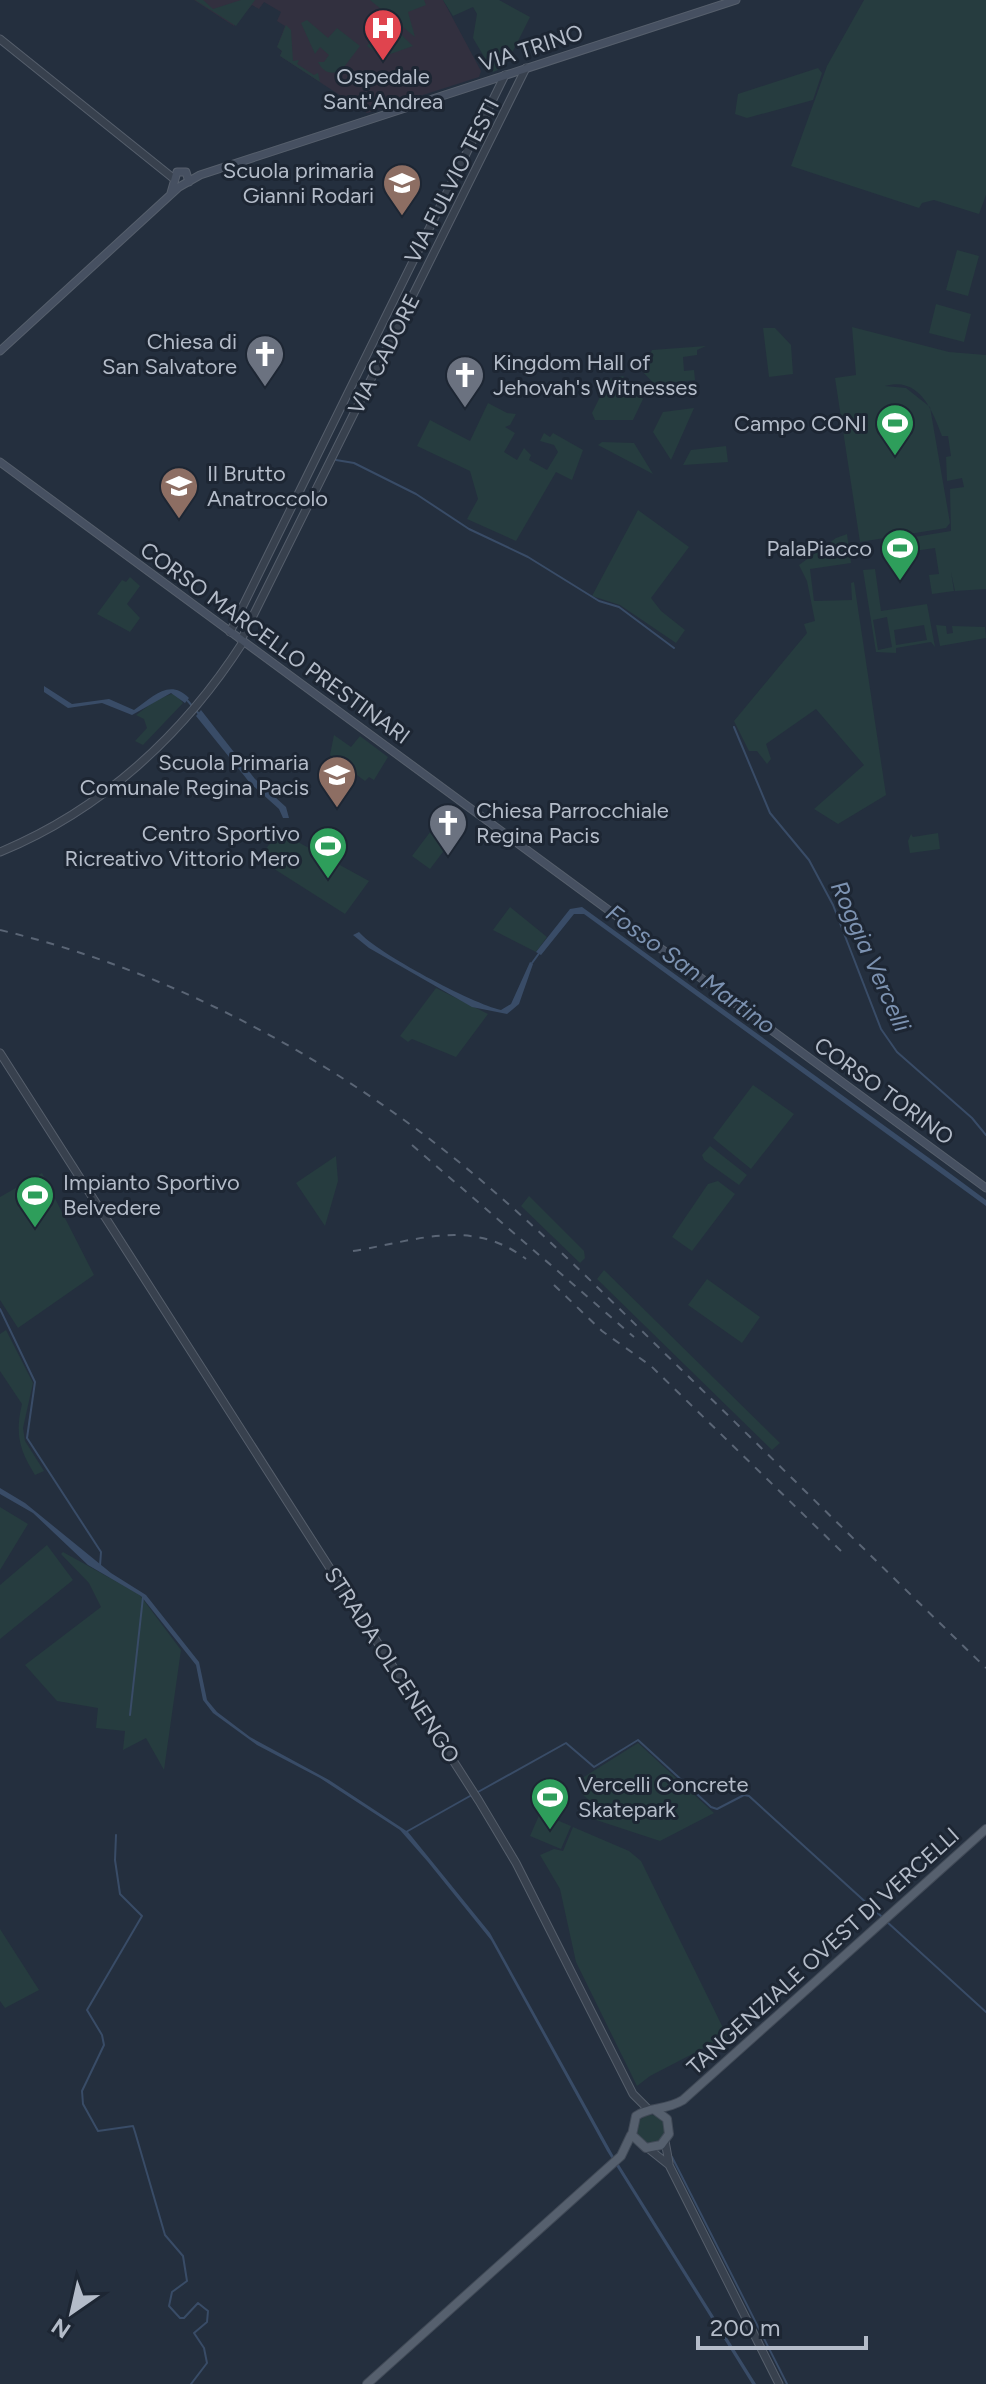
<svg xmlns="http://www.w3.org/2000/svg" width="986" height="2384" font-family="Figtree,sans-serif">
<rect width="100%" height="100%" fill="#242f3e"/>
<path fill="#32303f" d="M194 0H443L481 71 479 77 367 113 280 56 282 51 277 47 285 26 277 21 281 12 264 2 259 9 252 5 234 26Z"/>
<path fill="#263c3f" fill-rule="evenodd" d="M195 0H203L213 9 241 0H255L236 26Z
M370 0H424L426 5 408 12 415 37Z
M443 0H499L530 17 505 67 493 72 473 38 477 14 473 7 453 16Z
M864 0H986V195L979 214 934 200 922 203 919 208 791 166 827 66Z
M307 20 328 38 337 28 360 46 341 71C330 75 323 72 318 62H324L329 55 320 47 315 54 301 23Z
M386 20 413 46 382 57 367 46Z
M286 25 291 30 293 61 299 60 297 64 314 75 318 73 320 82 280 56 282 51 277 47Z
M818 68 822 73 813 100 747 118 735 114 738 94Z
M957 250 979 256 968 296 946 290Z
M936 304 971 314 964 342 929 333Z
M852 327 949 352 986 355V589L955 591 951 572 954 591 932 594 929 575 939 574 935 548 914 551 911 543 885 547 884 542 951 531 950 489 964 487 962 478 947 481 946 457 951 456 948 436H942C933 413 921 376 885 386L906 388 930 407 950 523 946 528 860 542 835 378 856 375Z
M763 328H775L791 345 793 374 769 377Z
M706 346 697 350V355L683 357 684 371 694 370 695 380 675 382V387L659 389 642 371 652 350Z
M623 376 643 399 633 420H595L592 413 609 379Z
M488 403 507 413 516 414 510 425 505 427 515 433 504 452 517 460 524 448 531 455 529 460 547 470 558 452 554 445 540 441 544 433 550 437 553 433 583 450 572 480 556 472 516 541 467 519 478 499 470 471 417 446 430 420 470 441Z
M694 408 671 460 653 432 663 412Z
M602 442 634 443 653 474 598 445Z
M726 446 728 462 683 465 691 450Z
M638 510 689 547 651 598 661 611 685 630 676 643 620 605 592 596Z
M847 534 851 563 810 569 814 601 852 600 851 583 854 582 886 795 838 824 814 809 864 765 816 709 766 744 771 759 767 764 757 751H749L734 721 807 633 804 624 815 621 807 581 799 565 836 538Z
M875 569 881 611 927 604 935 647 931 642 896 648V653L876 652 863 570ZM887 617 892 647 878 650 873 620ZM924 625 927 640 896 645 894 630Z
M130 577 140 586 127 604 140 618 130 632 97 614 122 580 126 582Z
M936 625 946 626 947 634 953 633 952 626 985 627 986 638 940 646Z
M174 693 183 703 143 745 135 741 147 728 144 719 136 715 156 700Z
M334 735 351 747 360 736 388 757 374 780 369 777 365 781 330 755Z
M437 823 455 836 430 869 412 856Z
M938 833 940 849 910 853 908 841 911 834 913 837Z
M277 835 287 836 369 881 345 914 268 865 264 851Z
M510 907 547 937 536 952 493 930Z
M436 988 488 1014 456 1057 412 1039 408 1042 400 1036Z
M753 1085 794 1114 751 1169 713 1138Z
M710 1146 747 1175 739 1185 704 1160 702 1155Z
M336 1156 338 1181 325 1226 296 1183Z
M42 1173 94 1275 18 1328 0 1300V1197Z
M718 1181 735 1194 692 1251 672 1237 708 1184Z
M529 1196 584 1251 585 1258 580 1263 521 1206Z
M604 1270 780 1443 772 1450 597 1279Z
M707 1279 760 1317 742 1343 688 1305Z
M6 1330 33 1383 23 1428 25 1441 44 1471 35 1475C19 1450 15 1433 22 1404L0 1371V1334Z
M0 1507 28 1524 0 1570Z
M47 1545 73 1580 0 1639V1585Z
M63 1552 139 1594 181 1650 164 1770 146 1738 123 1750 125 1731 96 1728 98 1708 57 1701 25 1665 101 1607 89 1583 61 1554Z
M638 1743 714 1813 660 1841 584 1816 591 1802 582 1794 579 1780Z
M540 1813 571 1826 561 1849 530 1836Z
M573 1827 629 1851 641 1861 727 2036 650 2076 637 2086 576 1962 560 1889 540 1855 554 1849 563 1851Z
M0 1929 39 1990 5 2008 0 2001Z
M637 2129a14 14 0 1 1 28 0a14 14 0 1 1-28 0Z"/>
<path fill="#394c67" d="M44 686 72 704 109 699 134 710C153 697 169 678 189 698L185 703 171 693 132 715 102 703 68 708 44 692Z
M201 710 255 779 286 807 289 818H283L279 809 250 783 196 716Z
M582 907 936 1163 986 1200V1206L584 914H574L541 955 536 952 570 909Z
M359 932C377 953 473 1004 501 1010L511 1004 530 962 533 964 519 1004 507 1014 472 1007 369 948 353 935Z
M0 1488 25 1503 111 1573 146 1595 199 1662 207 1700 217 1712 250 1737 329 1780 408 1832 490 1933 613 2155 756 2384H752L607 2151 491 1940 428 1862 400 1830 320 1778 257 1745 213 1713 203 1700 196 1665 141 1596 88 1565 33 1513 0 1494Z"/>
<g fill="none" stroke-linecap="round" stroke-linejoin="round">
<path stroke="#394c67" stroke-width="2" d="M336 460 354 463 416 494 469 529 528 557 599 601 619 607 674 648
M187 700 199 714
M734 727 770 813 809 860 833 905 881 1029 897 1052 972 1118 986 1135
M532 963 540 952
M0 1309 35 1382 27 1438 101 1552 100 1566
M130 1715 143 1597
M478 1792 566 1743 594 1767 638 1740 711 1807 717 1809 744 1795 749 1796 882 1917
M406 1832 470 1796
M116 1835 115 1860 120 1894 142 1916 87 2010 102 2035 104 2045 82 2091 83 2104 98 2131 133 2126 135 2132 165 2235 183 2256 187 2281 172 2292 169 2306 180 2318H184L198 2303 208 2311 207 2322 194 2333 204 2348 207 2363 191 2384
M886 1921 986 2012
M672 2157 787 2384"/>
<g stroke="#565f6c" stroke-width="9">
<path id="tertiary" d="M0 39 173 178
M230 632 505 75
M241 640 526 68
M0 852C102 810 184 734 243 642
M0 1053 479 1801 516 1863 633 2094 649 2110
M665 2141 669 2163
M649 2149 669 2165 779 2384"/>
</g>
<g stroke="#565f6c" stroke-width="9">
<path id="secondary" d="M171 193 177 172H186L189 182
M0 351 179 187 200 175 736 0
M0 462 986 1188"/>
</g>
<g stroke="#414a57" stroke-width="10">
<path id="primary" d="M655 2110 667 2119 669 2134 661 2145 646 2148 632 2135 636 2116C650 2106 665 2111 683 2100L986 1829
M367 2384 621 2156 631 2135"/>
</g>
<use href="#tertiary" stroke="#38414e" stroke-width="7"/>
<use href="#secondary" stroke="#465061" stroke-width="7"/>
<use href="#primary" stroke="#56606e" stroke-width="8"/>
<path stroke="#5a6575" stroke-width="2" stroke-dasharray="8 8" stroke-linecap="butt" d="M0 930C180 973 351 1068 490 1188 560 1248 624 1314 690 1378 789 1475 887 1572 986 1668
M412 1145 634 1337
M353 1251C416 1241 471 1217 526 1259
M554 1285 602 1331 651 1366 841 1551"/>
</g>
<defs>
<g id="hospital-pin" transform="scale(2)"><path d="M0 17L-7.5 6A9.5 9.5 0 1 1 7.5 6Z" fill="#e0444e" stroke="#1d2633"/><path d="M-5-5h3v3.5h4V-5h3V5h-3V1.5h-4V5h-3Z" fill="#fff"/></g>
<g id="school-pin" transform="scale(2)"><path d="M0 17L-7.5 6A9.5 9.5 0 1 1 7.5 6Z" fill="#8d6e63" stroke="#1d2633"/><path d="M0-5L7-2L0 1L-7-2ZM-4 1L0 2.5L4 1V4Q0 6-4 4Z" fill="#fff"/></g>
<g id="church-pin" transform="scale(2)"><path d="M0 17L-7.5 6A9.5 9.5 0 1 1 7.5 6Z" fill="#6b7280" stroke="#1d2633"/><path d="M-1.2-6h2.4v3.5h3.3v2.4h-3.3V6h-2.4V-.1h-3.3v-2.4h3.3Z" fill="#fff"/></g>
<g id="stadium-pin" transform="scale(2)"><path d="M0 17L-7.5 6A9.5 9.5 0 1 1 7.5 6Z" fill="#2e9e5b" stroke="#1d2633"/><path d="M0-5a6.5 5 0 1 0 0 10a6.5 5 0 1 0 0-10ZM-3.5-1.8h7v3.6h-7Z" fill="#fff"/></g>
</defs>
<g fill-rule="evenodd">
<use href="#hospital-pin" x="383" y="28"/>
<use href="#school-pin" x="402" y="183"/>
<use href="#church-pin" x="265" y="354"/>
<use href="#church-pin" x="465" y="375"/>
<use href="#stadium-pin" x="895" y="423"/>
<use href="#school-pin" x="179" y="486"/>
<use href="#stadium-pin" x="900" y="548"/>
<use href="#school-pin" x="337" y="775"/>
<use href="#church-pin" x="448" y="823"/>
<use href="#stadium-pin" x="328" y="846"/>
<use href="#stadium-pin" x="35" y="1195"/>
<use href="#stadium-pin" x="550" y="1797"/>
</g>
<g text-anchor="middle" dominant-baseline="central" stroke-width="6" stroke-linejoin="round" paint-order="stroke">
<g font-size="22" fill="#b4bcc9" stroke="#1d2633">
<text transform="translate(531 48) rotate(-18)">VIA TRINO</text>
<text transform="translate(452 181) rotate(-63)">VIA FULVIO TESTI</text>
<text transform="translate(384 354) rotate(-63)">VIA CADORE</text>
<text transform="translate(275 643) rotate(36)">CORSO MARCELLO PRESTINARI</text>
<text transform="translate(884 1091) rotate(36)">CORSO TORINO</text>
<text transform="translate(392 1665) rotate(57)">STRADA OLCENENGO</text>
<text transform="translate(823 1951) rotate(-42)">TANGENZIALE OVEST DI VERCELLI</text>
</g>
<g font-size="22" fill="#b4bcc9" stroke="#1d2633" text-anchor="end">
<text x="383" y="76" text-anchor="middle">Ospedale<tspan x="383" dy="25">Sant'Andrea</tspan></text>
<text x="374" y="170">Scuola primaria<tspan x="374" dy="25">Gianni Rodari</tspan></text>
<text x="237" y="341">Chiesa di<tspan x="237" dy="25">San Salvatore</tspan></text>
<text x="493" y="362" text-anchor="start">Kingdom Hall of<tspan x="493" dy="25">Jehovah's Witnesses</tspan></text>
<text x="867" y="423">Campo CONI</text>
<text x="207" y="473" text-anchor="start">Il Brutto<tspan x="207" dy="25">Anatroccolo</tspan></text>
<text x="872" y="548">PalaPiacco</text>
<text x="309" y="762">Scuola Primaria<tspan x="309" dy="25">Comunale Regina Pacis</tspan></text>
<text x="476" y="810" text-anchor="start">Chiesa Parrocchiale<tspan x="476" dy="25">Regina Pacis</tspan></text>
<text x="300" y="833">Centro Sportivo<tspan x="300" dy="25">Ricreativo Vittorio Mero</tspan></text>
<text x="63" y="1182" text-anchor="start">Impianto Sportivo<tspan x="63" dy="25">Belvedere</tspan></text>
<text x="578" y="1784" text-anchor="start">Vercelli Concrete<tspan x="578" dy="25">Skatepark</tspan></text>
</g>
<g font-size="24" font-style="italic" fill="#7c92b1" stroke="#1d2633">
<text transform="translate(871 956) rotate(66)">Roggia Vercelli</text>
<text transform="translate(691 969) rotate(36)">Fosso San Martino</text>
</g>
</g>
<g transform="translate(72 2312) rotate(214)" stroke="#1d2633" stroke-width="6" paint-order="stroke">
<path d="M0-6L14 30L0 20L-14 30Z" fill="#b4bcc9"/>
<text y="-12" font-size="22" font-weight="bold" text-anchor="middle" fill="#b4bcc9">N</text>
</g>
<path d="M698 2336v12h168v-12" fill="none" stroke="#b4bcc9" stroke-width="4"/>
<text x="710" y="2336" font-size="24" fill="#b4bcc9" stroke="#1d2633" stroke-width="6" paint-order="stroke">200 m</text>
</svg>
